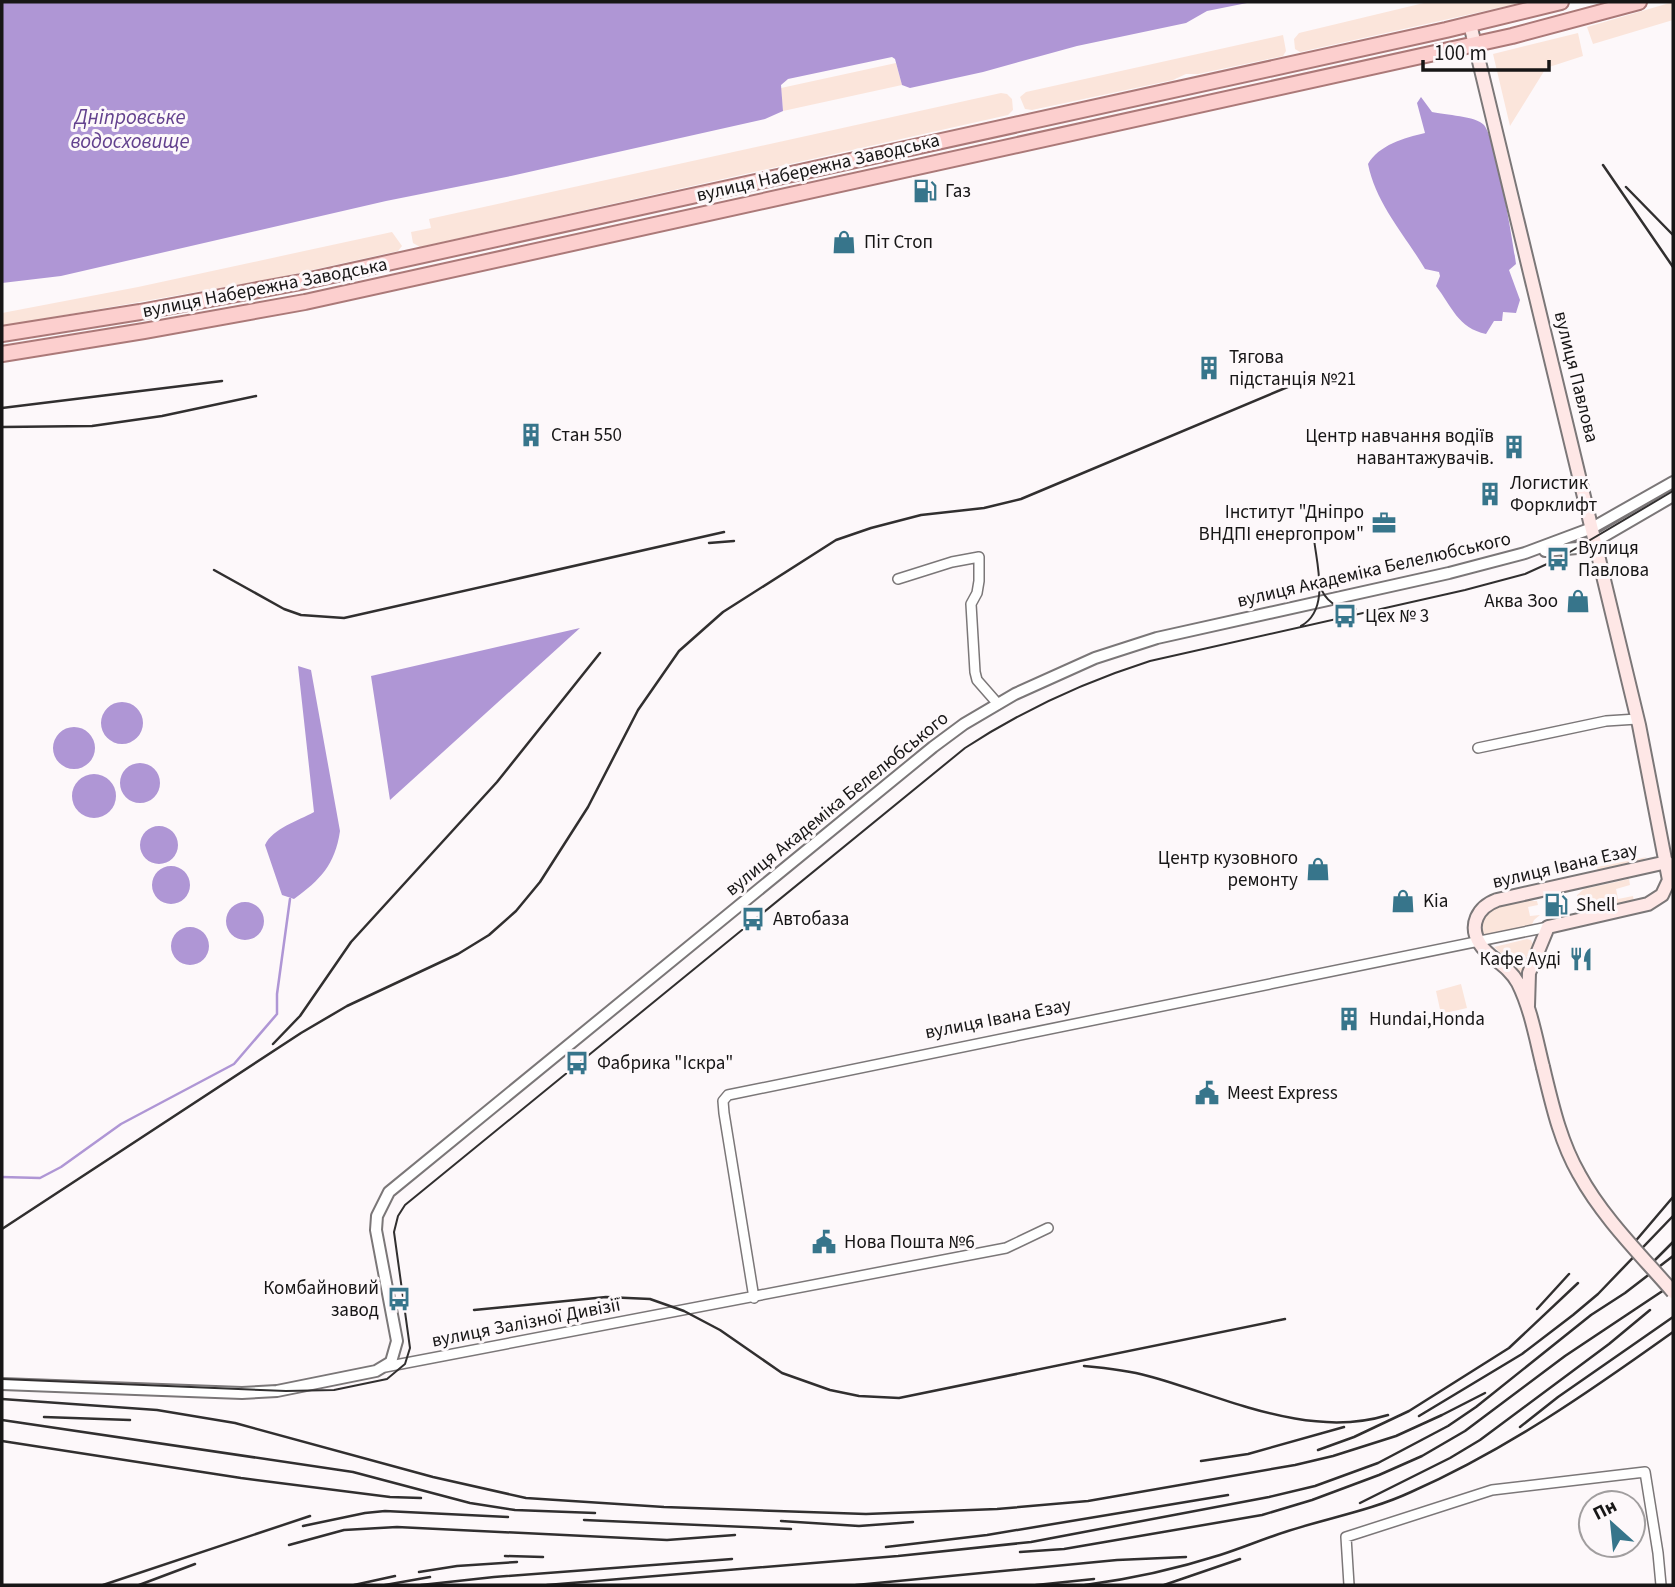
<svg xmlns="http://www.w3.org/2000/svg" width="1675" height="1587" font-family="'Source Sans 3',sans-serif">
<rect width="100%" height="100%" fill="#fdf8fa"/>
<path fill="#fbe5db" d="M1428 2H1525L1300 52 1295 49 1294 39 1299 33Z
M1673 2V20L1593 44 1587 27Z
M1578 33 1583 56 1546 68 1510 126 1493 54Z
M1283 35 1286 51 1283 56 1198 74H1186L1173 80 1032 110 1025 109 1020 97 1026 92Z
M896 63 902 85 783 111 781 88Z
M1001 93 1007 94 1012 99 1013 110 1008 115 420 247 413 243 411 232 431 228 429 219Z
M392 232 402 246 398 251 276 278 2 326V313L138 287Z
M1647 857 1637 863 1598 871 1597 867Z
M1629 879 1630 885 1616 889 1618 899 1633 896 1634 902 1583 909 1577 904V895L1584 889Z
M1523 901H1537L1538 905 1528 907 1530 916 1540 915 1534 920 1531 927 1484 936C1477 906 1500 906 1523 901Z
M1527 939 1531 940 1533 944 1521 976 1513 964 1494 947Z
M1461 984 1467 1008 1441 1014 1436 991Z"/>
<path fill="#af96d5" d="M2 2H1252L1207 11 1186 23 1077 46 983 72 910 88 902 85 895 59 892 57 788 79 781 85 783 111 765 119 511 176 386 201 61 276 2 283Z
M1421 97 1432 112C1445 115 1476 116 1484 125 1496 139 1513 241 1516 264L1509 270 1520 300 1516 313 1503 312 1502 321H1494L1486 334C1458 328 1452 307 1436 286L1440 276 1439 272 1425 269C1405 235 1376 204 1368 164 1379 145 1404 138 1425 133L1417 103Z
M580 628 390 800 371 676Z
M298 666 311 670 340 831C335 865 320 880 294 899L282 895 265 845C273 828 298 821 314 812Z
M101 723a21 21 0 1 1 42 0a21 21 0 1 1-42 0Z
M53 748a21 21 0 1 1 42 0a21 21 0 1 1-42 0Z
M120 783a20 20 0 1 1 40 0a20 20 0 1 1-40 0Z
M72 796a22 22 0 1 1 44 0a22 22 0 1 1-44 0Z
M140 845a19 19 0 1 1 38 0a19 19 0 1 1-38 0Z
M152 885a19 19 0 1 1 38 0a19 19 0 1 1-38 0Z
M226 921a19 19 0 1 1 38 0a19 19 0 1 1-38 0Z
M171 946a19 19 0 1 1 38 0a19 19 0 1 1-38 0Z"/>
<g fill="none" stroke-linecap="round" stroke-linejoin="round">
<path stroke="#af96d5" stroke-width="2.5" d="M2 1177 40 1178 61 1167 121 1124 234 1064 277 1014V994L290 899"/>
<g stroke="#7b7778" stroke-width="12">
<path id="minor" d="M898 579 952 562 979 557V581L977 593 971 604 975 672 977 680 998 704
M1478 748 1606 721 1637 719
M754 1298 724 1113 723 1101 728 1095 1548 927
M385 1367 1006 1248 1048 1228
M1349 1585 1346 1537 1492 1490 1645 1472 1658 1553 1661 1585"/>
</g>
<g stroke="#7b7778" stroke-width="14">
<path id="tertiary" d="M1545 551 1577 548 1594 542 1673 496
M2 1384 242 1393 277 1391 376 1371 391 1362 397 1341 376 1230 377 1216 389 1192 933 747 964 724 1015 694 1095 658 1157 638 1449 573 1525 553 1592 528 1673 482"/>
</g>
<g stroke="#7b7778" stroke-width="16">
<path id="secondary" d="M1470 24 1639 725 1669 880 1662 895 1648 904 1548 927 1529 973 1528 1006
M1543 1067C1536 1039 1531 1009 1518 983 1507 963 1489 959 1480 944 1468 925 1478 907 1497 900L1667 862"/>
</g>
<g stroke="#ab7978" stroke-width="18">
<path id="primary" d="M2 334 140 312 301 282 1446 30 1561 2
M2 354 144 331 305 302 1512 36 1639 2"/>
</g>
<use href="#minor" stroke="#fff" stroke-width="9"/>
<use href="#tertiary" stroke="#fff" stroke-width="10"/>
<use href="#secondary" stroke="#fee7e6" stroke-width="12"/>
<use href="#primary" stroke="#fccfce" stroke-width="14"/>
<path stroke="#312f2f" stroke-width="2" d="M1319 584C1325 601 1337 610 1356 609
M1301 626C1330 610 1317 566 1314 539
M2 1379 286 1391 334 1390 387 1379 405 1364 410 1348 394 1232 398 1216 405 1205 965 748C1023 710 1084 682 1150 661L1465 590 1525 574 1558 559 1673 491"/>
<path stroke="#312f2f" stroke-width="2.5" d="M1603 165 1673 267
M1626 187 1673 235
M2 408 222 381
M2 427 92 426 162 416 256 396
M709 543 734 541
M214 570 284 609 301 615 344 618 724 532
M273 1044 300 1016 351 942 497 782 600 653
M2 1229 301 1033 347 1006 458 954 489 935 516 911 540 882 588 807 638 710 679 651 723 612 836 540 871 528 921 515 984 508 1021 499 1314 376
M1633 1244 1673 1197
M1654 1261 1673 1242
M1537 1309 1569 1274
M474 1310 606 1297 650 1299 684 1311 720 1330 782 1373 830 1390 859 1396 899 1398 1285 1319
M1084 1366C1106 1368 1127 1370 1148 1376 1223 1396 1308 1440 1388 1415
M2 1399 157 1410 235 1423 433 1477 526 1498 664 1507 866 1514 997 1509 1088 1501 1295 1465 1333 1456 1396 1436 1442 1415 1485 1393
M1419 1416 1522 1354 1573 1315 1598 1294 1673 1216
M44 1417 130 1420
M2 1420 353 1472 470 1503 515 1510 595 1513
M1520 1427 1558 1397 1673 1317
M2 1441 241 1478 390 1497 421 1498
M1318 1450 1354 1437 1409 1411 1509 1348 1578 1283
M1201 1461 1248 1454 1344 1427
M1360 1503 1450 1458 1480 1440 1609 1344 1650 1310
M584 1520 791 1529
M781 1521 859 1526 913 1522
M303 1526 365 1513 385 1511 508 1517
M289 1545 344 1530 397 1527 667 1540 735 1535
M886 1547 987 1535 1228 1495
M1020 1552 1064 1549 1262 1515 1312 1500 1379 1475 1422 1456 1465 1431 1565 1356 1673 1284
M505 1556 543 1557
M419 1572 457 1566 517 1562
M103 1585 310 1516
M139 1585 195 1564
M354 1585 395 1576
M385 1585 430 1577
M421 1585 494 1577 732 1559
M547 1585 898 1556 1031 1542 1269 1497 1315 1486 1378 1463 1448 1426 1476 1407 1591 1315 1625 1293 1673 1256
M856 1585 1117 1560 1186 1557
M1036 1585 1094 1579
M1085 1585C1131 1579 1176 1569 1220 1555 1242 1548 1263 1539 1285 1532 1327 1518 1370 1511 1411 1492 1506 1450 1589 1392 1673 1332
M1164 1585 1240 1559"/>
<g stroke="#7b7778" stroke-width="16" stroke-linecap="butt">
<path id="secondary-bridge" d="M1543 1067C1552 1104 1560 1141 1579 1174 1603 1218 1641 1255 1673 1292"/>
</g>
<use href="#secondary-bridge" stroke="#fee7e6" stroke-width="12"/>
</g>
<defs>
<g id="fuel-bare" transform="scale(1.89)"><path d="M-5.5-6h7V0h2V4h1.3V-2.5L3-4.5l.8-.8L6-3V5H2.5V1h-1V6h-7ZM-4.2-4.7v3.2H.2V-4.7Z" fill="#37758b" stroke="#fdf8fa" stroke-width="2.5" paint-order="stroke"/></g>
<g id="shop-bare" transform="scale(1.89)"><path d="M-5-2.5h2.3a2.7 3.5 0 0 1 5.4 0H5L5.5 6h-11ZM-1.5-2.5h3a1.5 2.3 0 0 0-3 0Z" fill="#37758b" stroke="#fdf8fa" stroke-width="2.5" paint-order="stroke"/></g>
<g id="building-bare" transform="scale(1.89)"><path d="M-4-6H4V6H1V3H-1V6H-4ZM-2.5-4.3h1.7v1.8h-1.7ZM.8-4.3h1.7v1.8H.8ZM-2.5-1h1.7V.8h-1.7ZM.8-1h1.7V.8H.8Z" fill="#37758b" stroke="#fdf8fa" stroke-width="2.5" paint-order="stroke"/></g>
<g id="office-bare" transform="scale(1.89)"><path d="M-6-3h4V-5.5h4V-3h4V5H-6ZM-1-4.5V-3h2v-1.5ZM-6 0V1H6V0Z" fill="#37758b" stroke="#fdf8fa" stroke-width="2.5" paint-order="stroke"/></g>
<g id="bus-bare" transform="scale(1.89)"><path d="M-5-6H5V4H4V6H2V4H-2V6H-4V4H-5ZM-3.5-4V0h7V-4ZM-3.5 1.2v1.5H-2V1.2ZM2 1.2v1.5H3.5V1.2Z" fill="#37758b" stroke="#fdf8fa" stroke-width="2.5" paint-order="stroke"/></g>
<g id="restaurant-bare" transform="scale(1.89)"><path d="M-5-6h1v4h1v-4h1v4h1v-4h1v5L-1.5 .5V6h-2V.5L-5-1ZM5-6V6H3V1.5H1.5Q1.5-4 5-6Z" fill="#37758b" stroke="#fdf8fa" stroke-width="2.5" paint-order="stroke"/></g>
<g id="civic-bare" transform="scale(1.89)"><path d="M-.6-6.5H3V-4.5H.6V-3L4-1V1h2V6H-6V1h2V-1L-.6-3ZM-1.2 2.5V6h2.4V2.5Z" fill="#37758b" stroke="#fdf8fa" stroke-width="2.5" paint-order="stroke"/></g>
</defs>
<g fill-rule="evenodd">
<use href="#fuel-bare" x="925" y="191"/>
<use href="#shop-bare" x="844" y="242"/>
<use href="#building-bare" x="1209" y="368"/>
<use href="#building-bare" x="531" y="435"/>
<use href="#building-bare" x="1514" y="447"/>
<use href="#building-bare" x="1490" y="494"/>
<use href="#office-bare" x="1384" y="523"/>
<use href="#bus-bare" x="1558" y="559"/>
<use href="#shop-bare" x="1578" y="601"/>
<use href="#bus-bare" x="1345" y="616"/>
<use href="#shop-bare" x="1318" y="869"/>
<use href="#shop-bare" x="1403" y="901"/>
<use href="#fuel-bare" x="1556" y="905"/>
<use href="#bus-bare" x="753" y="919"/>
<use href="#restaurant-bare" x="1581" y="959"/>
<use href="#building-bare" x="1349" y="1019"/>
<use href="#bus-bare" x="577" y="1063"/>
<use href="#civic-bare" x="1207" y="1093"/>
<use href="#civic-bare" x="824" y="1242"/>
<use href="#bus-bare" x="399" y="1299"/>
</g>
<g text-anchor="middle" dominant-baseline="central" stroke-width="6" stroke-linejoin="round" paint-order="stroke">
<g font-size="19" fill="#171616" stroke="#fdf8fa">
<text transform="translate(818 168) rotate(-13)">вулиця Набережна Заводська</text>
<text transform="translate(265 288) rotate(-11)">вулиця Набережна Заводська</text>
<text transform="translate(1576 377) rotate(76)">вулиця Павлова</text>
<text transform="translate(1374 570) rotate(-13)">вулиця Академіка Белелюбського</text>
<text transform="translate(837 804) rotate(-39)">вулиця Академіка Белелюбського</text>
<text transform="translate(1565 866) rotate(-13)">вулиця Івана Езау</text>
<text transform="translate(998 1019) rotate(-11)">вулиця Івана Езау</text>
<text transform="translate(526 1323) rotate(-11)">вулиця Залізної Дивізії</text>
</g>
<g font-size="19" fill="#171616" stroke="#fdf8fa" text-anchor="start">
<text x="945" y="191">Газ</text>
<text x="864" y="242">Піт Стоп</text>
<text x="1229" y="357">Тягова<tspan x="1229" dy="22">пiдстанцiя №21</tspan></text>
<text x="551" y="435">Стан 550</text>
<text x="1494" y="436" text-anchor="end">Центр навчання водіїв<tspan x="1494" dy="22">навантажувачів.</tspan></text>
<text x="1510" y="483">Логистик<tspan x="1510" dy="22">Форклифт</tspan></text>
<text x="1364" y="512" text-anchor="end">Інститут "Дніпро<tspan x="1364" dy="22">ВНДПІ енергопром"</tspan></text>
<text x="1578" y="548">Вулиця<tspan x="1578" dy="22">Павлова</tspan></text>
<text x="1558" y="601" text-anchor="end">Аква Зоо</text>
<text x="1365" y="616">Цех № 3</text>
<text x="1298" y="858" text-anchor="end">Центр кузовного<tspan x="1298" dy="22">ремонту</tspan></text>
<text x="1423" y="901">Kia</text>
<text x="1576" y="905">Shell</text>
<text x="773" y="919">Автобаза</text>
<text x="1561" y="959" text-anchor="end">Кафе Ауді</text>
<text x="1369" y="1019">Hundai,Honda</text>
<text x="597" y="1063">Фабрика "Іскра"</text>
<text x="1227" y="1093">Meest Express</text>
<text x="844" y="1242">Нова Пошта №6</text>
<text x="379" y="1288" text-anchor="end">Комбайновий<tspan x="379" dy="22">завод</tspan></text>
</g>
<g font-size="21" font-style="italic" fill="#63418e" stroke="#fdf8fa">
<text x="130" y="117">Дніпровське<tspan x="130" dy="24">водосховище</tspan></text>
</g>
</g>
<rect width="1675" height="1587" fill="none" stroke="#171616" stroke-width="7"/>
<g transform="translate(1612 1524) rotate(333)"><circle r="33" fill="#fdf8fa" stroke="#a19e9f" stroke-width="2"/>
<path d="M0-5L12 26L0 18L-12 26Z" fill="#37758b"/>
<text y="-10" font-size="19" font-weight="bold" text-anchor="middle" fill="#171616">Пн</text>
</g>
<path d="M1423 60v10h126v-10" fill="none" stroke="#171616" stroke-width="3.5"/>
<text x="1434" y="60" font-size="21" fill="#171616" stroke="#fdf8fa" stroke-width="5" paint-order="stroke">100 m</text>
</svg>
